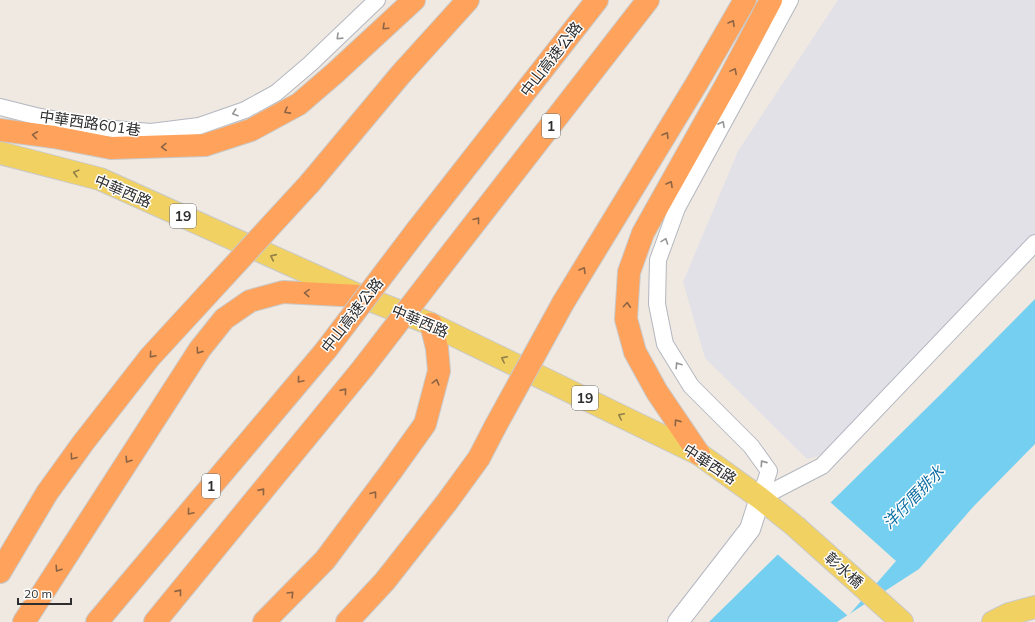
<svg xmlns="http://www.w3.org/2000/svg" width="1035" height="622" font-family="Mulish,'Noto Sans TC',sans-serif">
<rect width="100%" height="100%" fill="#efe9e1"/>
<path fill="#e3e1e8" d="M838 0H1035V236L821 456 807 459 705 358 683 282 738 151Z"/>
<path fill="#75cff0" d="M1035 299V444L973 507 919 569 837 622H709L942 393Z"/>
<path fill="#efe9e1" d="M829 501 896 561 848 616 776 553Z"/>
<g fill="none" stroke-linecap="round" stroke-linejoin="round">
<g stroke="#b4b7c1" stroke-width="18">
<path id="minor" d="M0 107 36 116 102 128 151 132 199 126 245 110 276 93 310 64 377 0
M760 498 769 471 751 446 691 386 665 344 657 304 658 260 677 208 790 0
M760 498 822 466 1035 243"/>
</g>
<g stroke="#b4b7c1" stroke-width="22">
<path id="tertiary" d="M678 622 750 529 760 498"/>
</g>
<g stroke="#c9c9c9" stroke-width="24">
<path id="primary" d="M0 153 100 179 360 296 431 324 699 454 760 498 795 526 902 622
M993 622 1009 614 1035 607"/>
</g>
<g stroke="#c9c9c9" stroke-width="24">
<path id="motorway" d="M0 130 54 137 111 148 205 145 251 130 299 104 335 73 414 0
M310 183 401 74 468 0
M417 230 597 0
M453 251 648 0
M563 303 697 83 745 0
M699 454 657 392 635 352 626 319 629 272 643 233 727 83 771 0
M0 572 47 493 83 443 150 357 207 295
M24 622 200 349 224 319 250 301 283 292 360 296
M97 622 326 350
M155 622 363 368
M264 622 325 560 390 473 425 424 439 371 437 348 431 324
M347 622 385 581 447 502 479 458 495 427"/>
</g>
<use href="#minor" stroke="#fff" stroke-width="16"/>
<use href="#tertiary" stroke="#fff" stroke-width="20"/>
<use href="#primary" stroke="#f2d163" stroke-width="22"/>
<use href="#motorway" stroke="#ffa35c" stroke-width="22"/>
<g stroke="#c9c9c9" stroke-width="24" stroke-linecap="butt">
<path id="motorway-bridge" d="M207 295 310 183
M326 350 417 230
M363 368 453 251
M495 427 563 303"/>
</g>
<use href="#motorway-bridge" stroke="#ffa35c" stroke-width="22"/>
</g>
<defs><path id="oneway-chevron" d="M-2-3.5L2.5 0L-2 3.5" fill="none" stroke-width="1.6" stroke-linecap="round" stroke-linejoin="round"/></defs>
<g stroke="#8c6343">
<use href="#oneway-chevron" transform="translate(732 23) rotate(-60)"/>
<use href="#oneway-chevron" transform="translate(385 27) rotate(137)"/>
<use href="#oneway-chevron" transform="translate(734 71) rotate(-62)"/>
<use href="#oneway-chevron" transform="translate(287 111) rotate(151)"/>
<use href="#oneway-chevron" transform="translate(35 135) rotate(-172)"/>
<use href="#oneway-chevron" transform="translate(666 135) rotate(-59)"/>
<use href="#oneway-chevron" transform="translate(164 147) rotate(178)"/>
<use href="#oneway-chevron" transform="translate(670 184) rotate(-61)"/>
<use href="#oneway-chevron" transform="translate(477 220) rotate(-52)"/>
<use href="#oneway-chevron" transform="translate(583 270) rotate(-59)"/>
<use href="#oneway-chevron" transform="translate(307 293) rotate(-177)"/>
<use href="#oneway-chevron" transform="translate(627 305) rotate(-86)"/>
<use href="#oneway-chevron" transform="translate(199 351) rotate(125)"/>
<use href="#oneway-chevron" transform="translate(152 355) rotate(131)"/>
<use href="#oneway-chevron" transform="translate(300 380) rotate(130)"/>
<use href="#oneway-chevron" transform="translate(436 382) rotate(-75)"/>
<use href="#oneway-chevron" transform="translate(344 391) rotate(-51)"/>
<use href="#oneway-chevron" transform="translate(677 422) rotate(-125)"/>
<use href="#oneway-chevron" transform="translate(73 457) rotate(126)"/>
<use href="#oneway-chevron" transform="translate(128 460) rotate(123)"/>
<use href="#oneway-chevron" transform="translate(262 491) rotate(-51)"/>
<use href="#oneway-chevron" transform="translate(374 494) rotate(-53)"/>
<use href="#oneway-chevron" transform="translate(190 512) rotate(130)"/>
<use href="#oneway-chevron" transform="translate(58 569) rotate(123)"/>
<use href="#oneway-chevron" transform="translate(179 592) rotate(-51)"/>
<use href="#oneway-chevron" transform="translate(291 594) rotate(-46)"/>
</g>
<g stroke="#969696">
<use href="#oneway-chevron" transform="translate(339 37) rotate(136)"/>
<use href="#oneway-chevron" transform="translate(235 113) rotate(161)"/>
<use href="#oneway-chevron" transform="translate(722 124) rotate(-61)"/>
<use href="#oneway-chevron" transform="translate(665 241) rotate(-70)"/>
<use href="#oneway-chevron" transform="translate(678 365) rotate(-123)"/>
<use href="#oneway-chevron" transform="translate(763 463) rotate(-125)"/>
</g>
<g stroke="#908048">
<use href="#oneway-chevron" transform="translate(76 173) rotate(-165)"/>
<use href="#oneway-chevron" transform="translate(273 257) rotate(-156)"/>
<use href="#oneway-chevron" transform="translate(504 359) rotate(-154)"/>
<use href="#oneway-chevron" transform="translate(621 416) rotate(-154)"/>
</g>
<g text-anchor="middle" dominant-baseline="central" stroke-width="3" stroke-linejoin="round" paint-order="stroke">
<g fill="#fff" stroke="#6d6d6d" stroke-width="1">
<rect x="542" y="114" width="18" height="24" rx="3"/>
<rect x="170" y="204" width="26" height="24" rx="3"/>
<rect x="572" y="386" width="26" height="24" rx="3"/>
<rect x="202" y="474" width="18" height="24" rx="3"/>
</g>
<g font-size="14" font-weight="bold" fill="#2e2e2e">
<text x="551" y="126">1</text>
<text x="183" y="216">19</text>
<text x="585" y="398">19</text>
<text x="211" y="486">1</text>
</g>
<g font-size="15" fill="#2e2e2e" stroke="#fff">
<text transform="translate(551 59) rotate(-52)">中山高速公路</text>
<text transform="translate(90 123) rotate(8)">中華西路601巷</text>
<text transform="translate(123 191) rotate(23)">中華西路</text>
<text transform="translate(352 315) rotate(-52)">中山高速公路</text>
<text transform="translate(420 321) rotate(23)">中華西路</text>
<text transform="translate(710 464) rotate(33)">中華西路</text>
<text transform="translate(844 570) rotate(42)">彰水橋</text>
</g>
<g font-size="16" font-style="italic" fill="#0d6fa3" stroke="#fff">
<text transform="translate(913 497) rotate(-46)">洋仔厝排水</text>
</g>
</g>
<path d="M18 598v6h53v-6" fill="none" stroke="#2e2e2e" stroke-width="2"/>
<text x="24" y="598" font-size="12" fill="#2e2e2e" stroke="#ffffff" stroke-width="3" paint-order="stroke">20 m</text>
</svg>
